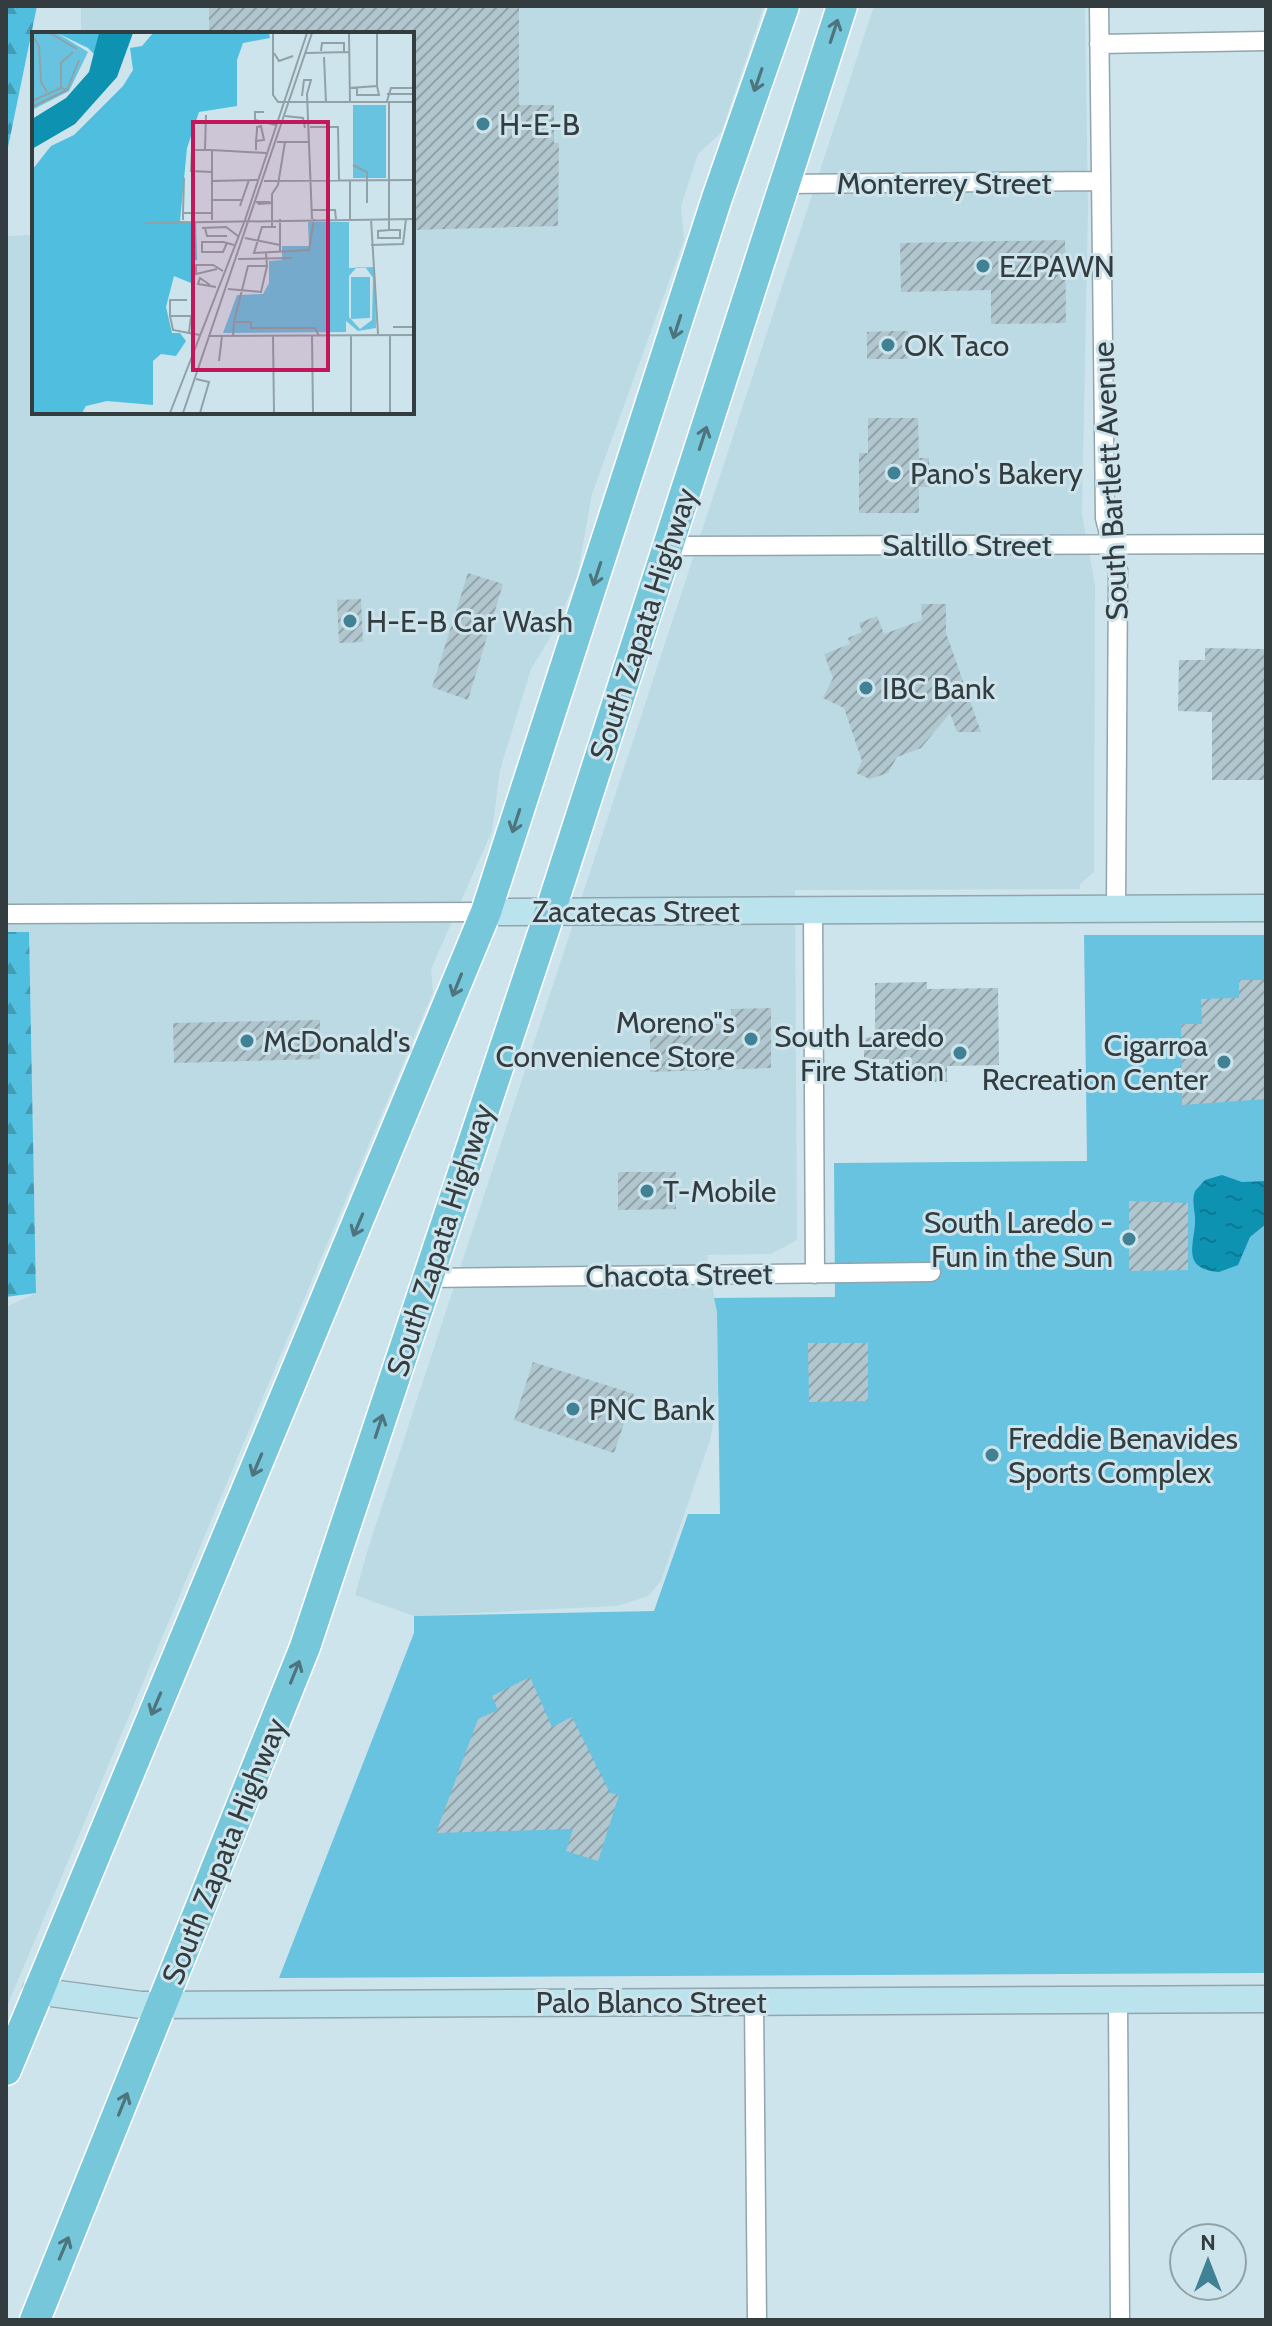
<svg xmlns="http://www.w3.org/2000/svg" width="1272" height="2326" font-family="Cabin,sans-serif">
<defs>
<pattern id="forest-firs" width="22" height="20" patternUnits="userSpaceOnUse" patternTransform="scale(2)"><rect width="22" height="20" fill="#50bfdf"/><path d="M5 1l3.5 6h-7zM16 11l3.5 6h-7z" fill="#439cb6"/></pattern>
<pattern id="water-ripples" width="26" height="14" patternUnits="userSpaceOnUse" patternTransform="scale(2)"><rect width="26" height="14" fill="#0d92b1"/><path d="M2 4q2-2 4 0t4 0M15 11q2-2 4 0t4 0" fill="none" stroke="#0d7891"/></pattern>
<pattern id="building-hatch" width="6" height="6" patternUnits="userSpaceOnUse" patternTransform="scale(2)"><rect width="6" height="6" fill="#b1c7cf"/><path d="M-1 1l2-2M0 6l6-6M5 7l2-2" fill="none" stroke="#91a3a9"/></pattern>
</defs>
<rect width="100%" height="100%" fill="#cee4ec"/>
<path fill="#bbdae4" d="M81 6H764L721 133 698 154 681 206 684 240 592 494 577 577 554 631 531 669 500 770 492 831 431 969 433 992 6 2009V1307L36 1293 28 932H6V236L34 235V412H412V34H81Z
M874 6H1085L1088 210 1082 514 1095 585 1094 872 1080 884V889L795 890 797 1240 771 1254 707 1255 717 1312 718 1395 710 1440 661 1581 648 1596 617 1606 414 1616 355 1595 368 1549Z"/>
<path fill="url(#forest-firs)" d="M6 6H37L6 157Z
M6 932H29L36 1293 6 1297Z"/>
<path fill="#68c3e0" d="M1084 935H1266V1973L279 1978 414 1633V1616L654 1611 688 1514H720L717 1312 714 1298 835 1297 834 1163 1087 1161Z"/>
<path fill="url(#water-ripples)" d="M1222 1175 1242 1182 1266 1181V1224L1250 1237 1238 1265 1219 1272C1183 1269 1193 1248 1195 1224 1196 1212 1191 1202 1195 1191L1205 1180Z"/>
<path fill="url(#building-hatch)" d="M209 6H519V105H554V143H559L558 226 412 230V34H209Z
M1065 240 1066 323 991 324V290L901 292 900 243Z
M893 331H908V359H867V332Z
M868 418H918L919 458H929V487H919V513H859V453H868Z
M468 573 503 584 468 700 432 687Z
M361 599 363 642 339 643 337 600Z
M921 604H946V633L981 732H957L950 713 921 748 897 757 888 773 870 779 856 773 862 761 844 708 823 698 833 678 824 654 850 644 848 638 862 632 859 623 877 616 884 634 922 620Z
M1205 648 1266 649V780H1212V712L1178 711 1179 660H1205Z
M1239 980H1266V1099L1182 1105 1181 1024H1202L1201 999 1239 998Z
M927 982V989L998 988 999 1065 947 1066V1082H889V1059H864V1038L875 1037V983Z
M771 1008V1068L650 1072V1024H731V1009Z
M320 1020V1059L174 1063 173 1023Z
M618 1172H676V1209L618 1210Z
M1129 1201 1188 1203V1270L1129 1271Z
M808 1343H868V1401L809 1402Z
M533 1362 634 1394 614 1453 514 1420Z
M530 1677 552 1727 572 1717 610 1793 619 1795 598 1861 566 1851 573 1829 436 1833 478 1719 498 1710 492 1696Z"/>
<g fill="none" stroke-linecap="round" stroke-linejoin="round">
<g stroke="#90a5ad" stroke-width="21">
<path id="street" d="M1099 6 1105 518 1118 570 1116 909
M1099 44 1266 41
M786 184 1101 181
M668 546 1266 544
M813 911 815 1274
M6 914 486 912
M427 1278 931 1272
M1118 2000 1120 2320
M754 2002 757 2320"/>
</g>
<g stroke="#90a5ad" stroke-width="29">
<path id="secondary" d="M486 912 1266 908
M36 1991 141 2005 1266 1999"/>
</g>
<g stroke="#fff" stroke-width="33">
<path id="primary" d="M6 2070 486 912 717 198 784 6
M35 2320 305 1647 550 912 842 6"/>
</g>
<use href="#street" stroke="#fff" stroke-width="18"/>
<use href="#secondary" stroke="#bbe3ed" stroke-width="26"/>
<use href="#primary" stroke="#77c7db" stroke-width="30"/>
</g>
<defs><path id="oneway-shaft" d="M-6 0H5M1.5-3L5.5 0L1.5 3" fill="none" stroke-width="1.6" stroke-linecap="round" stroke-linejoin="round" transform="scale(2)"/></defs>
<g stroke="#4e747d">
<use href="#oneway-shaft" transform="translate(834 31) rotate(-72)"/>
<use href="#oneway-shaft" transform="translate(758 80) rotate(109)"/>
<use href="#oneway-shaft" transform="translate(677 327) rotate(108)"/>
<use href="#oneway-shaft" transform="translate(703 438) rotate(-72)"/>
<use href="#oneway-shaft" transform="translate(597 574) rotate(108)"/>
<use href="#oneway-shaft" transform="translate(516 821) rotate(108)"/>
<use href="#oneway-shaft" transform="translate(457 985) rotate(112)"/>
<use href="#oneway-shaft" transform="translate(358 1225) rotate(113)"/>
<use href="#oneway-shaft" transform="translate(379 1426) rotate(-72)"/>
<use href="#oneway-shaft" transform="translate(257 1465) rotate(113)"/>
<use href="#oneway-shaft" transform="translate(295 1672) rotate(-68)"/>
<use href="#oneway-shaft" transform="translate(156 1704) rotate(113)"/>
<use href="#oneway-shaft" transform="translate(123 2104) rotate(-68)"/>
<use href="#oneway-shaft" transform="translate(64 2248) rotate(-67)"/>
</g>
<g fill="#418194" stroke="#cee4ec" stroke-width="3">
<circle cx="483" cy="124" r="8"/>
<circle cx="983" cy="266" r="8"/>
<circle cx="888" cy="345" r="8"/>
<circle cx="894" cy="473" r="8"/>
<circle cx="350" cy="621" r="8"/>
<circle cx="866" cy="688" r="8"/>
<circle cx="751" cy="1039" r="8"/>
<circle cx="247" cy="1041" r="8"/>
<circle cx="960" cy="1053" r="8"/>
<circle cx="1224" cy="1062" r="8"/>
<circle cx="647" cy="1191" r="8"/>
<circle cx="1129" cy="1239" r="8"/>
<circle cx="573" cy="1409" r="8"/>
<circle cx="992" cy="1455" r="8"/>
</g>
<g text-anchor="middle" dominant-baseline="central" stroke-width="6" stroke-linejoin="round" paint-order="stroke">
<g font-size="30" fill="#333c3f" stroke="#cee4ec" text-anchor="start">
<text x="499" y="124">H-E-B</text>
<text x="999" y="266">EZPAWN</text>
<text x="904" y="345">OK Taco</text>
<text x="910" y="473">Pano's Bakery</text>
<text x="366" y="621">H-E-B Car Wash</text>
<text x="882" y="688">IBC Bank</text>
<text x="735" y="1022" text-anchor="end">Moreno"s<tspan x="735" dy="34">Convenience Store</tspan></text>
<text x="944" y="1036" text-anchor="end">South Laredo<tspan x="944" dy="34">Fire Station</tspan></text>
<text x="263" y="1041">McDonald's</text>
<text x="1208" y="1045" text-anchor="end">Cigarroa<tspan x="1208" dy="34">Recreation Center</tspan></text>
<text x="663" y="1191">T-Mobile</text>
<text x="1113" y="1222" text-anchor="end">South Laredo -<tspan x="1113" dy="34">Fun in the Sun</tspan></text>
<text x="589" y="1409">PNC Bank</text>
<text x="1008" y="1438">Freddie Benavides<tspan x="1008" dy="34">Sports Complex</tspan></text>
</g>
<g font-size="30" fill="#333c3f" stroke="#cee4ec">
<text x="944" y="183">Monterrey Street</text>
<text transform="translate(1110 481) rotate(-93)">South Bartlett Avenue</text>
<text x="967" y="545">Saltillo Street</text>
<text transform="translate(643 624) rotate(-72)">South Zapata Highway</text>
<text x="636" y="911">Zacatecas Street</text>
<text transform="translate(440 1240) rotate(-72)">South Zapata Highway</text>
<text transform="translate(679 1275) rotate(-1)">Chacota Street</text>
<text transform="translate(224 1851) rotate(-68)">South Zapata Highway</text>
<text x="651" y="2002">Palo Blanco Street</text>
</g>
</g>
<g transform="translate(32 32)">
<rect width="382" height="382" fill="#cee4ec"/>
<path d="M25 1H67L65 25 56 16ZM121 1H237L238 6 211 11 205 28V74L167 80 155 116 148 189 164 190 165 228 159 229V251L142 244 134 275 140 301H148L154 309 144 324 129 322 121 329V373L75 369 54 374 50 381H0V138L19 114 42 103 91 54 101 38 98 16 110 14Z" fill="#50bfdf"/>
<path d="M0 1H25L56 20 37 59 0 78ZM321 73H354V146H321Z" fill="#68c3e0"/>
<path d="M324 74H349L351 100 330 92ZM324 102H353V114H324ZM276 190H317V236L343 235 344 296 326 299 314 289V300L191 301 205 263 231 262 237 251V229L250 228V214H277ZM325 235 334 236 341 246 340 288 328 297 317 285V244ZM319 245H338V286L319 287Z" fill="#68c3e0" fill-rule="evenodd"/>
<path d="M67 1H101L85 45 43 92 0 117V87L34 66 57 40Z" fill="#0d92b1"/>
<path fill="none" stroke="#90a1a7" stroke-width="2" d="M18 1 45 17M241 1V63L246 70H382M317 1 318 71M0 3 7 14 9 50 15 60M289 19 290 11H312V20M242 21 247 29 261 24M274 21 317 20M292 25 294 71M325 55V63H347L345 54M317 56 345 54V1M35 58 47 28M355 62H382M270 64 272 48H279L275 62 280 187M0 69 29 56V31L41 20M355 69 359 56H382M357 71V198L346 199V206H368V198H357M0 75 35 58 29 56M232 80H223V88L244 93M253 84 271 86 273 96M278 95H306L307 148M245 110H278M173 117 174 83M224 118V109L225 98V95L229 94 232 108 224 109M321 133 335 140V171M180 140 159 139 160 118H180M180 149 226 148M232 149 382 148M318 149V187M180 168H211M225 170H236L240 171 227 172ZM208 174 217 148M280 178H303L304 187M151 181 152 146M248 187V221M339 187 346 302M151 188V181H180M180 188V118L234 121M113 191 382 187M240 195V162L246 153 253 110M244 195H230L222 221 277 218 282 187M170 196 194 195 206 204M173 196 175 204H195M213 206 248 213M195 211 191 220H170V210H191L195 211 202 213M339 213 371 212 374 187M206 227 260 226M185 237 164 242V233H181L191 239M178 253 168 246 166 252 184 255M196 257 229 260 235 234M138 284V268H155M202 290 216 234H235L234 221M361 295H381L382 283M157 301 141 298 138 284H159L157 301 168 303M319 303V381M358 303V381M176 304 382 303M201 304 202 290H219V296H283L287 304M241 304 242 381M280 304 281 381M187 329 190 304M164 347 177 350 168 381M138 381 213 188 275 1M151 381 280 1M310 381H382"/>
<path fill="#c2185b" fill-opacity="0.15" stroke="#c2185b" stroke-width="4" d="M161 90H296V338H161Z"/>
<rect width="382" height="382" fill="none" stroke="#333c3f" stroke-width="4"/>
</g>
<rect width="1272" height="2326" fill="none" stroke="#333c3f" stroke-width="16"/>
<g transform="translate(1208 2262)"><circle r="38" fill="#cee4ec" stroke="#90a1a7" stroke-width="2"/>
<path d="M0-6L14 30L0 20L-14 30Z" fill="#418194"/>
<text y="-12" font-size="22" font-weight="bold" text-anchor="middle" fill="#333c3f">N</text>
</g>
</svg>
